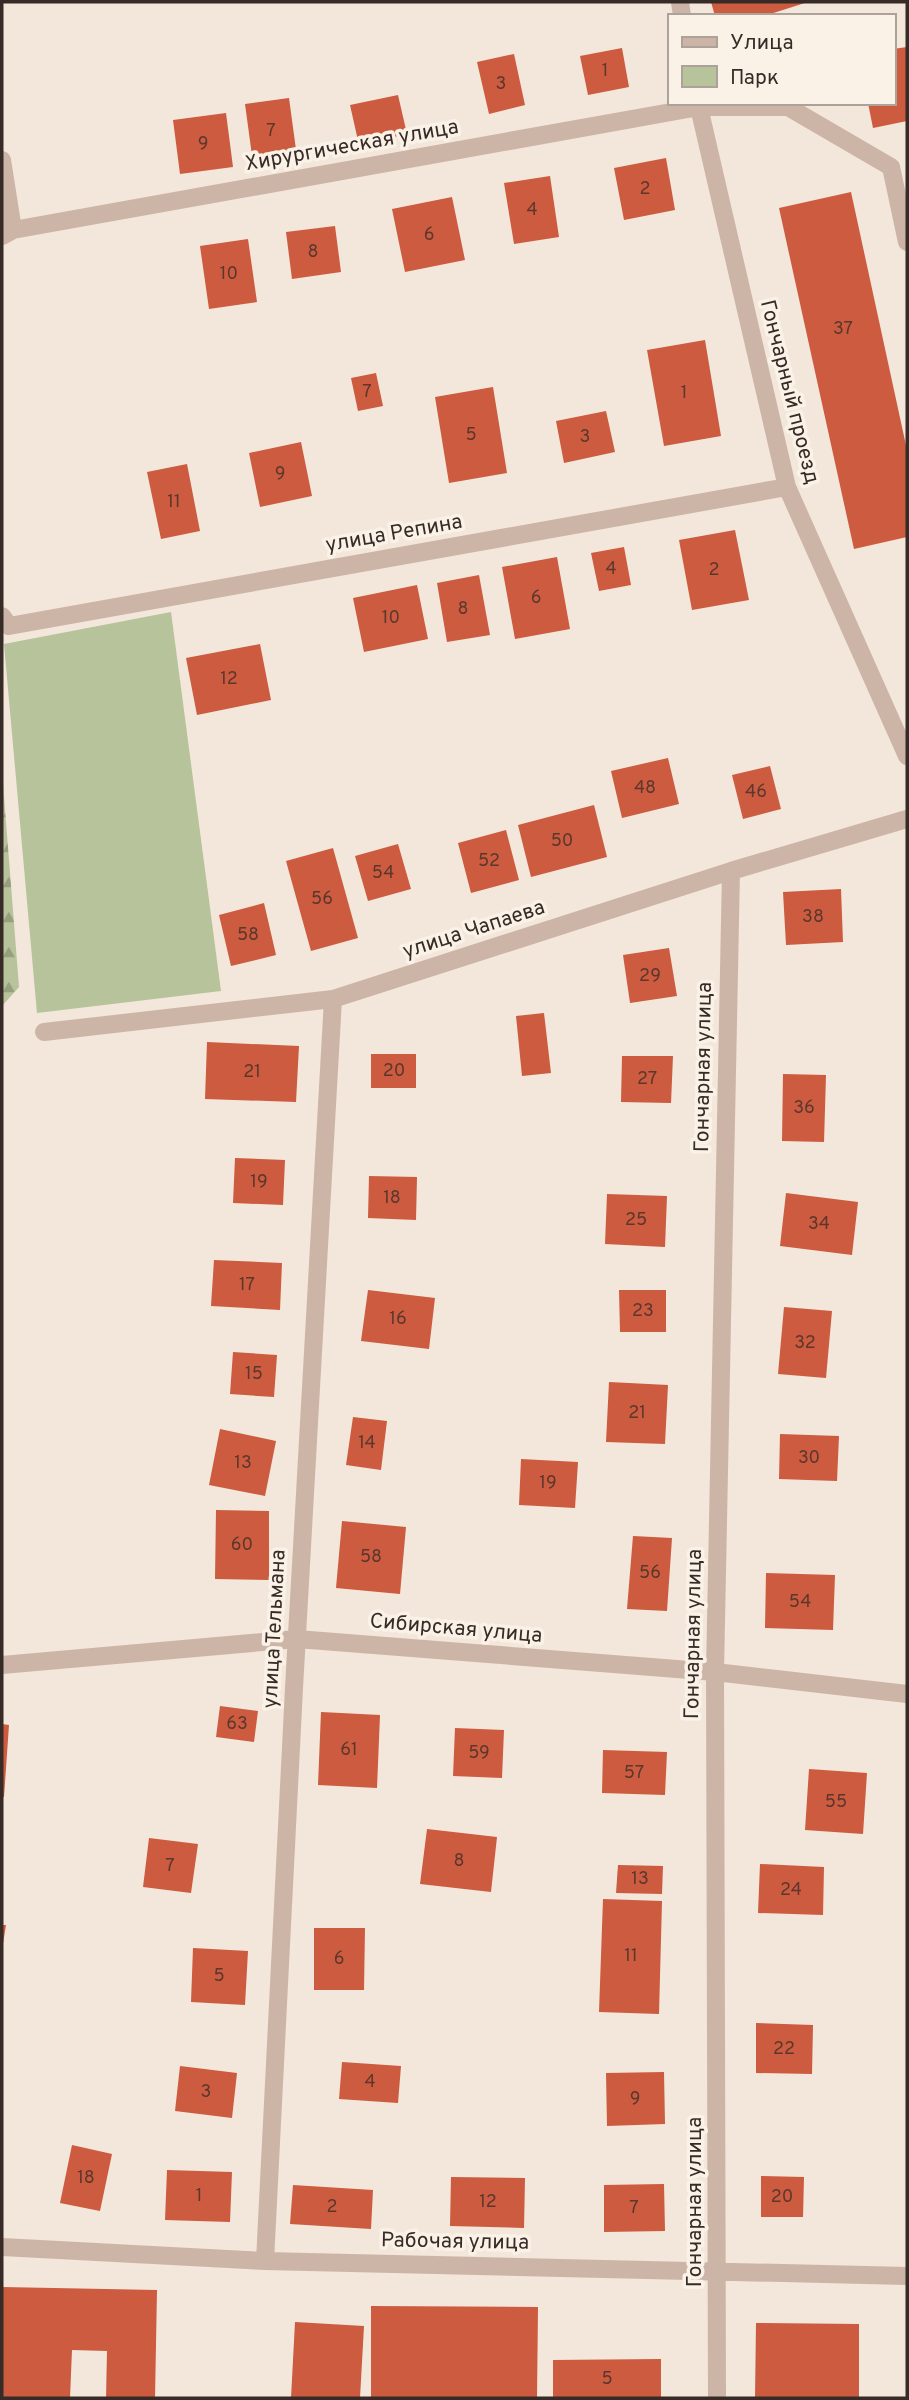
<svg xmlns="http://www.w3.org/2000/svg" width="909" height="2400" font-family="Overpass,sans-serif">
<defs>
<pattern id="forest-firs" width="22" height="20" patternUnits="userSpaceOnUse" patternTransform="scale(1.75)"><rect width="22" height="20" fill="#b7c39a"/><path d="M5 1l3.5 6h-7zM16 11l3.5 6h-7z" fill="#969f7e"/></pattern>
</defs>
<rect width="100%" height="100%" fill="#f3e6da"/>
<path fill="url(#forest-firs)" d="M2 771 19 987 2 1006Z"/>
<path fill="#b7c39a" d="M171 612 221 991 37 1013 4 644Z"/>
<path fill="#cc5b3f" d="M711 2H808L764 16H715Z
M907 47V121L873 128 868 103H893V49Z
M622 48 629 87 588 95 580 56Z
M514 54 525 105 489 114 477 62Z
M398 95 407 134 359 145 350 105Z
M289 98 297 157 253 163 245 104Z
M226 113 233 167 180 174 173 120Z
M666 158 675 210 624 220 614 168Z
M550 176 559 237 514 244 504 183Z
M851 192 907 450V537L854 549 779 208Z
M452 197 465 260 405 272 392 209Z
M335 226 341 272 292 279 286 232Z
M248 239 257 302 209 309 200 246Z
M705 340 721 436 664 446 647 350Z
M376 373 383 406 358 411 351 378Z
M493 387 507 473 449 483 435 397Z
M606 411 615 452 564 463 556 421Z
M301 442 312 496 260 507 249 453Z
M187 464 200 531 161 539 147 472Z
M735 530 749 600 692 610 679 540Z
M624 547 631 585 599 591 591 553Z
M557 557 570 629 515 639 502 567Z
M479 575 490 635 447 642 437 583Z
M417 585 428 639 364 652 353 598Z
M260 644 271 700 197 715 186 658Z
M668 758 679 804 622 818 611 771Z
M770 766 781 809 743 819 732 775Z
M594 805 607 857 531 877 518 825Z
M506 830 519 880 471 893 458 843Z
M398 844 411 889 368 901 355 856Z
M333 848 358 938 311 951 286 861Z
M841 889 843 942 786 945 783 892Z
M264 903 276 955 231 966 219 915Z
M669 948 677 996 630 1003 623 955Z
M544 1013 551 1073 522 1076 516 1016Z
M207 1042 299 1046 296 1102 205 1099Z
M371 1054H416V1088H371Z
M622 1056H673L671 1103 621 1102Z
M783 1074 826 1075 824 1142 782 1141Z
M235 1158 285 1160 283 1205 233 1203Z
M369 1176 417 1177 416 1220 368 1218Z
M786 1193 858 1202 852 1255 780 1246Z
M607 1194 667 1196 665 1247 605 1244Z
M214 1260 282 1263 280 1310 211 1306Z
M368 1290 435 1298 429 1349 361 1341Z
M619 1290H666V1332H620Z
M784 1307 832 1311 826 1378 778 1374Z
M233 1352 277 1355 274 1397 230 1394Z
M609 1382 668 1385 665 1444 606 1442Z
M353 1417 387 1421 381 1470 346 1465Z
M220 1429 276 1441 265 1496 209 1485Z
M780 1434 839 1436 837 1481 779 1479Z
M521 1459 578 1462 575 1508 519 1505Z
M216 1510 269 1511V1580L215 1579Z
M342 1521 406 1527 400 1594 336 1588Z
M633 1536 672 1538 667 1611 627 1609Z
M766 1573 835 1575 833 1630 765 1628Z
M220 1706 258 1711 254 1742 216 1737Z
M321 1712 380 1715 377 1788 318 1785Z
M2 1724 9 1725 4 1797H2Z
M455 1728 504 1730 502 1778 453 1776Z
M603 1750 667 1752 665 1795 602 1793Z
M809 1769 867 1773 863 1834 805 1830Z
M427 1829 497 1837 491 1892 420 1884Z
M149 1838 198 1844 191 1893 143 1887Z
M760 1864 824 1867 823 1915 758 1913Z
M618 1865 663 1866 662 1894 616 1893Z
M603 1899 662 1901 659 2014 599 2012Z
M2 1925H6L3 1944H2Z
M314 1928H365L364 1990H314Z
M193 1948 248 1951 245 2005 191 2002Z
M756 2023 813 2025 812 2074 756 2073Z
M342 2062 401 2066 398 2103 339 2099Z
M180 2066 237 2073 232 2118 175 2111Z
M664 2072 665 2124 607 2126 606 2073Z
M72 2145 112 2154 100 2211 60 2203Z
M167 2170 232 2172 230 2222 165 2220Z
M761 2176 804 2177 803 2217H761Z
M451 2177 525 2178 524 2228 450 2226Z
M664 2184 665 2231 604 2232V2185Z
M293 2185 373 2190 371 2229 290 2224Z
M2 2287 157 2290 155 2398H106L107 2351 72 2350 70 2398H2Z
M371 2306 538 2307 537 2398H371Z
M295 2322 364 2326 360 2398H291Z
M756 2323 859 2324V2398H755Z
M661 2359V2398H553V2360Z"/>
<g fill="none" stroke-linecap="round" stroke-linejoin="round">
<path stroke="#ccb5a6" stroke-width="18" d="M680 2 682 16
M698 103 787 487 907 756
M2 160 13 230 2 236
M13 230 699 107H788L891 167 907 242
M2 616 9 626 787 487
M44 1032 333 999 731 871 907 819
M2 1665 297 1639 715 1672 907 1694
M2 2247 265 2261 907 2276
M265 2261 294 1688 333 999
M717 2398 715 1672 731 871"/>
</g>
<g text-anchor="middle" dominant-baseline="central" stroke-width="7" stroke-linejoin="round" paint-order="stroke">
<g font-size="18" fill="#5c372d">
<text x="605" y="71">1</text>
<text x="501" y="84">3</text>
<text x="271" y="131">7</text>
<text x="203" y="144">9</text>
<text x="645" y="189">2</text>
<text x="532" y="210">4</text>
<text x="429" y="235">6</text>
<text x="313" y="252">8</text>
<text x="229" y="274">10</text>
<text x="843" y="329">37</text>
<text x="367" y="392">7</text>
<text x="684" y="393">1</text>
<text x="471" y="435">5</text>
<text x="585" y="437">3</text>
<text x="280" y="474">9</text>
<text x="174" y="502">11</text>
<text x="611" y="569">4</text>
<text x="714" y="570">2</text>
<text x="536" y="598">6</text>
<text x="463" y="609">8</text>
<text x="391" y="618">10</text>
<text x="229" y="679">12</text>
<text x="645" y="788">48</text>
<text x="756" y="792">46</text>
<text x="562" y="841">50</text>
<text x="489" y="861">52</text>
<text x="383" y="873">54</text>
<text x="322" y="899">56</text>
<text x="813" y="917">38</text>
<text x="248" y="935">58</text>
<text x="650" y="976">29</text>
<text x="394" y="1071">20</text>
<text x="252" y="1072">21</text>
<text x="647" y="1079">27</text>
<text x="804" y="1108">36</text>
<text x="259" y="1182">19</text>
<text x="392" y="1198">18</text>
<text x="636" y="1220">25</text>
<text x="819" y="1224">34</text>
<text x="247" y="1285">17</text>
<text x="643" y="1311">23</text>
<text x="398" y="1319">16</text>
<text x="805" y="1343">32</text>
<text x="254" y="1374">15</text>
<text x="637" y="1413">21</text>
<text x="367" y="1443">14</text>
<text x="809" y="1458">30</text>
<text x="243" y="1463">13</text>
<text x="548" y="1483">19</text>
<text x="242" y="1545">60</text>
<text x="371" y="1557">58</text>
<text x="650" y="1573">56</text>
<text x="800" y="1602">54</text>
<text x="237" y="1724">63</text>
<text x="349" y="1750">61</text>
<text x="479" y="1753">59</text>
<text x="634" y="1773">57</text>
<text x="836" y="1802">55</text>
<text x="459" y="1861">8</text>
<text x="170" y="1866">7</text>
<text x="640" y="1879">13</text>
<text x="791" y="1890">24</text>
<text x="631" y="1956">11</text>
<text x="339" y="1959">6</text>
<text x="219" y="1976">5</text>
<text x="784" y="2049">22</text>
<text x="370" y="2082">4</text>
<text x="206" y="2092">3</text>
<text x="635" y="2099">9</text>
<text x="86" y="2178">18</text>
<text x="199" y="2196">1</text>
<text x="782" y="2197">20</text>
<text x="488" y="2202">12</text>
<text x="332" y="2207">2</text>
<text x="634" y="2208">7</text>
<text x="607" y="2379">5</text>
</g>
<g font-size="21" fill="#372b27" stroke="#faf1e7">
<text transform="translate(352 146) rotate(-10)">Хирургическая улица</text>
<text transform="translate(789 392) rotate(76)">Гончарный проезд</text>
<text transform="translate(394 534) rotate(-10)">улица Репина</text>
<text transform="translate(474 930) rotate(-18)">улица Чапаева</text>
<text transform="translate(704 1067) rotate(-89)">Гончарная улица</text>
<text transform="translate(275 1629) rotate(-87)">улица Тельмана</text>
<text transform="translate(456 1629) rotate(5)">Сибирская улица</text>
<text transform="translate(694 1634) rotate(-89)">Гончарная улица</text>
<text transform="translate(695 2202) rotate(-90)">Гончарная улица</text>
<text transform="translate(455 2242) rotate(1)">Рабочая улица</text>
</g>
</g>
<rect width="909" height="2400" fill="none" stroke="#372b27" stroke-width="7"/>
<rect x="668" y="14" width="228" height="91" fill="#faf1e7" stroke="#aca29a" stroke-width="2"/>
<rect x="682" y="37" width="35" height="10" fill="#ccb5a6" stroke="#aca29a" stroke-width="2"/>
<text x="730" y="49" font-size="21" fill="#372b27">Улица</text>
<rect x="682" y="66" width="35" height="21" fill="#b7c39a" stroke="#aca29a" stroke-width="2"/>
<text x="730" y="84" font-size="21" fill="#372b27">Парк</text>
</svg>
